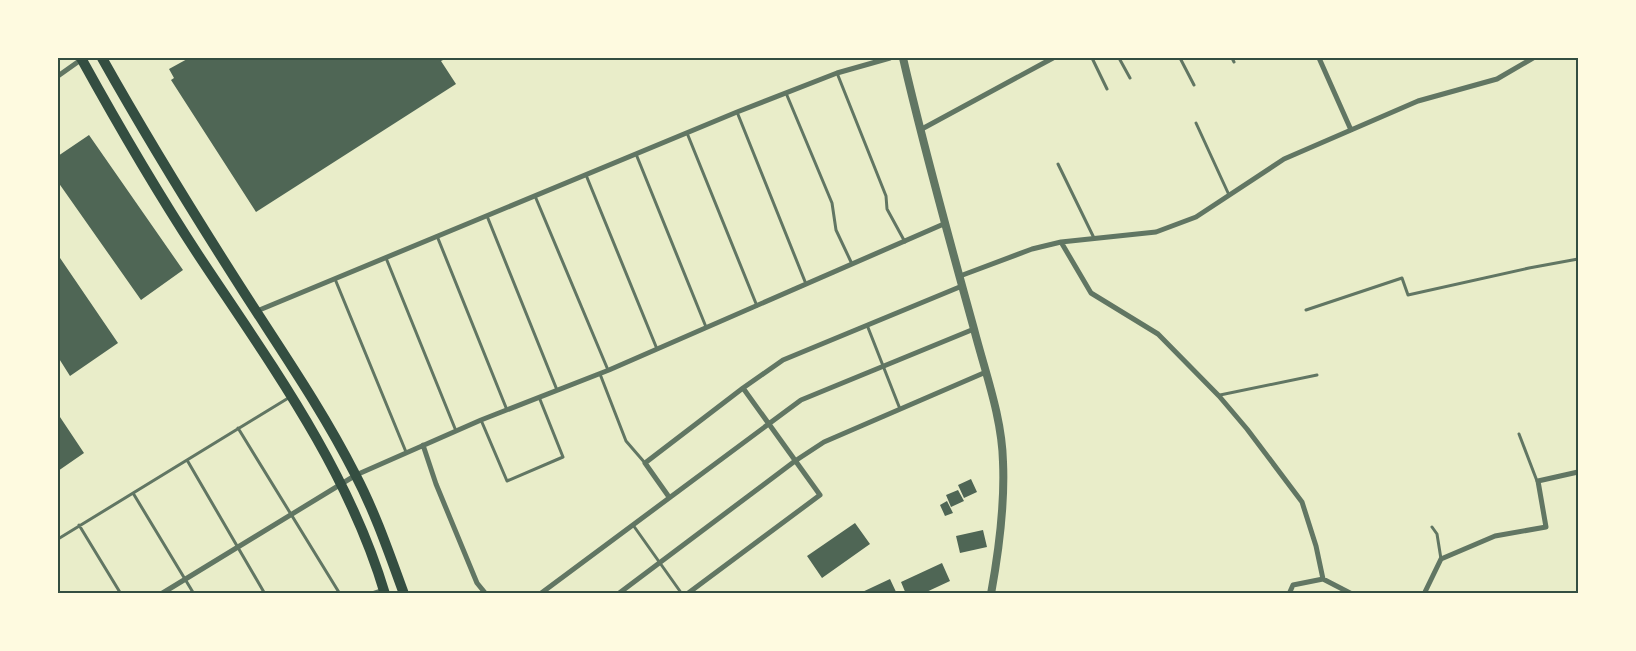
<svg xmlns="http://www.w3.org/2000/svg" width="1636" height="651" font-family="Raleway,sans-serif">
<rect width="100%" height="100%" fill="#e9edc9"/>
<path fill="#4f6655" d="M189 58H447L441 61 456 84 256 212 171 80 174 78 169 69Z
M89 135 183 270 141 300 58 182V156Z
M58 255 118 343 70 376 58 357Z
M58 414 84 453 58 471Z
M971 479 977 492 964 498 958 485Z
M958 490 964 501 951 507 946 495Z
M947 501 953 513 945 516 940 505Z
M855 523 870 544 822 578 807 556Z
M983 530 987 547 960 553 956 536Z
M942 563 950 581 922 594H906L901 582Z
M890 579 897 594H858Z"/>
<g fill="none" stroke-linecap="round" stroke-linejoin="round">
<path stroke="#617663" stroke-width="3" d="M1092 58 1107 89
M1119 58 1130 78
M1180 58 1194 85
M1232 58 1234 62
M837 73 886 196 887 209 905 242
M786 93 832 203 836 230 852 264
M737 112 806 284
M1196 123 1229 195
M687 133 757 306
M636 154 706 327
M1058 164 1094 238
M586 175 657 349
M535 196 608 370
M487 216 557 390
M437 236 507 410
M386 258 456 431
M335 279 406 452
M1306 310 1402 278 1408 295 1529 268 1578 259
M867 325 900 409
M600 374 626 441 645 463
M1220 395 1317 375
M481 420 507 481 563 457 539 397
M238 428 340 594
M1519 434 1537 481
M187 460 265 594
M133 493 194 594
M79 525 121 594
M633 525 682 594
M1432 527 1437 534 1441 559
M58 539 290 397
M369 594 381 590"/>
<path stroke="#617663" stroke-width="5" d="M1319 58 1351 130
M58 76 82 59
M920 130 1053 58
M1061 242 1091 293 1158 334 1219 396 1247 429 1302 502 1316 546 1323 579 1352 594
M960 276 1032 249 1061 242 1156 232 1196 217 1284 159 1418 101 1497 79 1533 58
M257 311 737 112 837 73 890 58
M423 445 436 484 477 583 486 594
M669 497 645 463 743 388 783 360 962 286
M161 594 356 475 481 420 609 370 946 223
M540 594 801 400 974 329
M618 594 795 461 824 442 986 372
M687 594 820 495 743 388
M1289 594 1293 585 1323 579
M1424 594 1441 559 1495 536 1546 527 1538 481 1578 472"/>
<path stroke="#617663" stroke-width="8" d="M903 58C924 149 949 239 974 329 985 372 1002 417 1003 462 1005 506 999 550 991 594"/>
<path stroke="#344e41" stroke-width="10" d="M81 58C118 125 157 192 199 256 270 363 348 469 385 594
M102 58C147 138 195 216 245 294 283 353 323 411 355 474 375 512 389 553 404 594"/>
</g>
<rect width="1636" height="651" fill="none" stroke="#fefae0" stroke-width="118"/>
<rect x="59" y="59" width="1518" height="533" fill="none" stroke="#344e41" stroke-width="2"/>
</svg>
